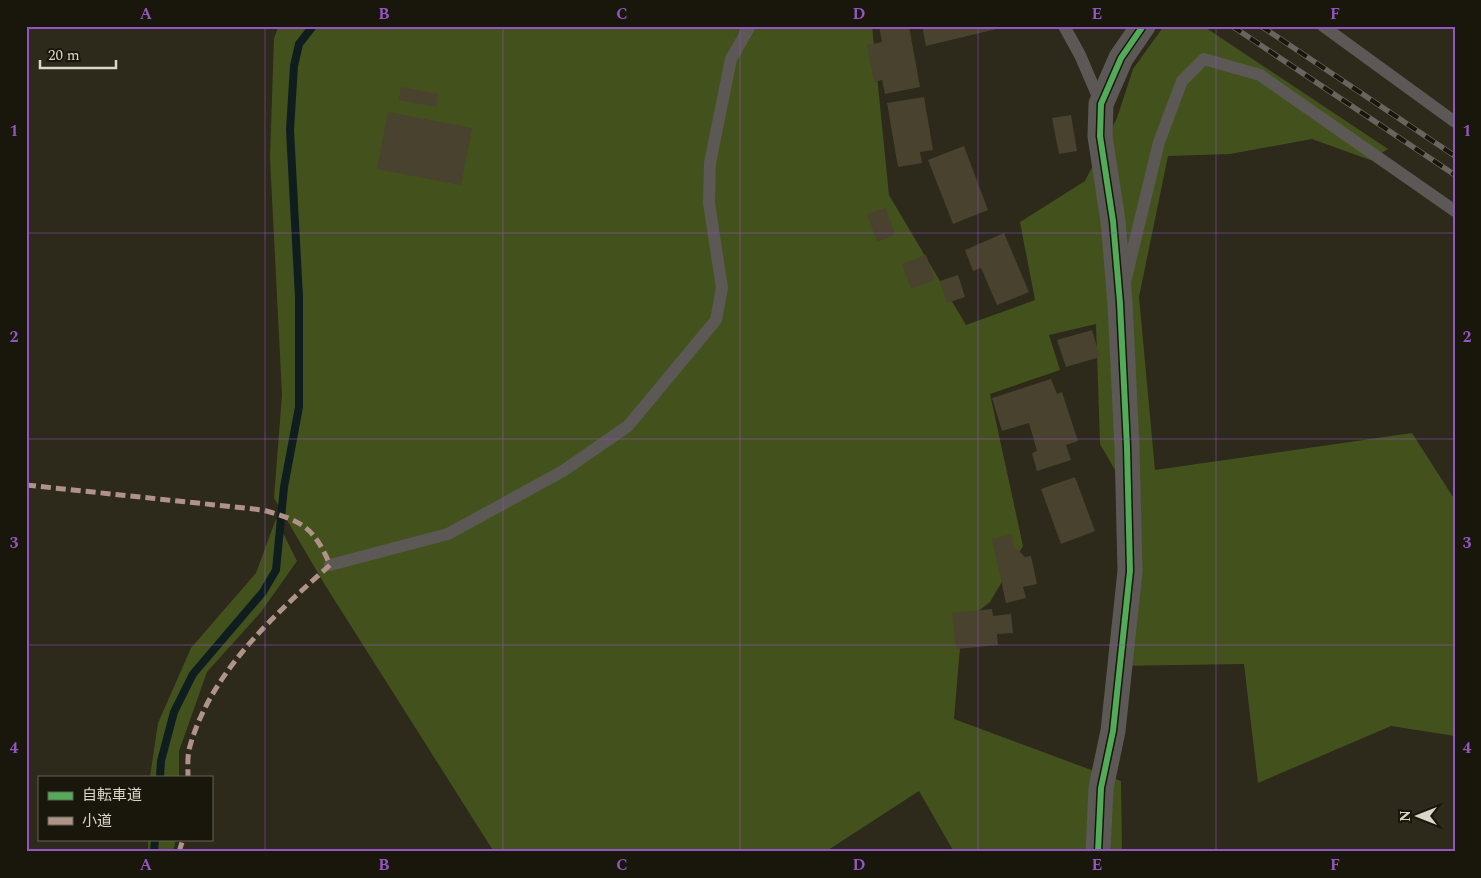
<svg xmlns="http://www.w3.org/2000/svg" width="1481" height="878" font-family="Spectral,'Noto Sans JP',serif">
<rect width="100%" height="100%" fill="#2d291b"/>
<path fill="#43521c" d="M279 26H872L889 195 966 325 1035 300 1020 222 1085 181 1117 118 1133 69 1164 26H1203L1388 149 1370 160 1312 139 1230 154 1168 156 1139 297 1155 470 1412 433 1455 500V736L1391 726 1258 783 1244 664 1114 666 1127 569 1119 477 1100 444 1096 324 1049 335 1060 370 990 394 1023 546 990 602 962 624 954 719 1121 781 1122 852H954L919 791 825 852H494L325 585 274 498 282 395 270 158 274 38Z
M276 519 297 561 261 612 207 672 179 751V777H150L158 723 191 648 256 573Z
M148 839H176L173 852H148Z"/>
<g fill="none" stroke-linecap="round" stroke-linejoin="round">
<path stroke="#101d1f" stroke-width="8" d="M160 777 161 761 174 712 193 674 263 592 276 570 284 487 299 407V297L290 130 294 66 299 44 313 26
M154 852 155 839"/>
</g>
<path fill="#48422e" d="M879 26H909L920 87 885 94 882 80 874 82 867 45 882 42Z
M922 26H1005V27L926 46Z
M401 87 438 94 436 107 399 100Z
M924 97 933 150 920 152 922 163 898 167 887 103Z
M388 112 472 128 461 185 377 169Z
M1071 115 1077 151 1059 154 1052 118Z
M964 146 988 210 953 224 928 160Z
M886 208 895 235 877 242 867 214Z
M1004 233 1029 292 997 305 981 268 973 271 965 250Z
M926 255 935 280 911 289 902 264Z
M958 275 965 297 947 303 940 281Z
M1092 330 1100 357 1066 367 1057 340Z
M1051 379 1057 394 1062 392 1078 441 1066 445 1071 460 1037 471 1032 453 1037 451 1029 423 1002 431 992 398Z
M1075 477 1095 531 1061 544 1041 489Z
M1012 534 1014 546 1025 557 1031 556 1037 584 1023 587 1026 598 1006 603 992 539Z
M992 609 993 616 1011 614 1013 633 997 634 998 645 956 649 952 613Z"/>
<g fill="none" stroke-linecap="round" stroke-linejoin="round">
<path stroke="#5c5855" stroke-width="12" d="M1064 26 1080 55 1101 104
M1323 26 1455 122
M1125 282 1159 142 1182 81 1204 59 1260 75 1455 211
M330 565 448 534 563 471 628 426 716 320 722 288 709 203 710 163 731 59 750 26"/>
<path stroke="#5c5855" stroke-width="25" d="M1098 852 1101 788 1113 731 1130 571 1127 447 1120 303 1113 221 1100 136 1101 104 1121 58 1143 26"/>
<g stroke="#69655e" stroke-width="5.5">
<path id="rail" d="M1232 26 1455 175
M1261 26 1455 156"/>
</g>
<use href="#rail" stroke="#19160b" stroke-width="4" stroke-dasharray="11" stroke-linecap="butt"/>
<path stroke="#af9288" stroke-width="5" stroke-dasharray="10 5" stroke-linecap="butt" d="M26 485 263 510C302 521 314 527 330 565 274 615 211 672 190 746 187 756 188 767 188 777
M179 852 183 839"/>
<g stroke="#19160b" stroke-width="9">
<path id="cycleway" d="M1098 852 1101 788 1113 731 1130 571 1127 447 1120 303 1113 221 1100 136 1101 104 1121 58 1143 26"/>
</g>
<use href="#cycleway" stroke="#51ab58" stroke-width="6"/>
</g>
<path fill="none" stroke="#9356c1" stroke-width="1" stroke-opacity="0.55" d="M265 26V852M503 26V852M740 26V852M978 26V852M1216 26V852M26 233H1455M26 439H1455M26 645H1455"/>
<rect width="1481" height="878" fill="none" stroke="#19160b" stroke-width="55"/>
<rect x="38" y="776" width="175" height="65" fill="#19160b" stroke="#676356"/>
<rect x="48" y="792" width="25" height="8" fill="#51ab58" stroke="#676356"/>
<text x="82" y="800" font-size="15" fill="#dbd6c7">自転車道</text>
<rect x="48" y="817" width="25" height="8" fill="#af9288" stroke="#676356"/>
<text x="82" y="826" font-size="15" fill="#dbd6c7">小道</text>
<g transform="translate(1418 816) rotate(270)" stroke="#19160b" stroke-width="4" paint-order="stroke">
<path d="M0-4L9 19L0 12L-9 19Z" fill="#dbd6c7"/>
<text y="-8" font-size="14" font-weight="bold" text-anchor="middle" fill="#dbd6c7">N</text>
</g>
<path d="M40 60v8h76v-8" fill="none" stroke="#dbd6c7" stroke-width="2.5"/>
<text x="48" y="60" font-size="15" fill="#dbd6c7" stroke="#19160b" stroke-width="4" paint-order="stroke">20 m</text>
<rect x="28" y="28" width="1426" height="822" fill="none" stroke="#9356c1" stroke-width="2"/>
<g font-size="16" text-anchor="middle" font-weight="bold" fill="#9356c1">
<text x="146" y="19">A</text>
<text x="384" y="19">B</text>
<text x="622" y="19">C</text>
<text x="859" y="19">D</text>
<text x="1097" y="19">E</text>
<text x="1335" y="19">F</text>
<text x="14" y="136">1</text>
<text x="1467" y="136">1</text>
<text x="14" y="342">2</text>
<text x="1467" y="342">2</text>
<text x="14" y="548">3</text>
<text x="1467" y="548">3</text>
<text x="14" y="753">4</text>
<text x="1467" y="753">4</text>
<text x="146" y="870">A</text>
<text x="384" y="870">B</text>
<text x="622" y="870">C</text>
<text x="859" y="870">D</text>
<text x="1097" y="870">E</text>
<text x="1335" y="870">F</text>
</g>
</svg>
